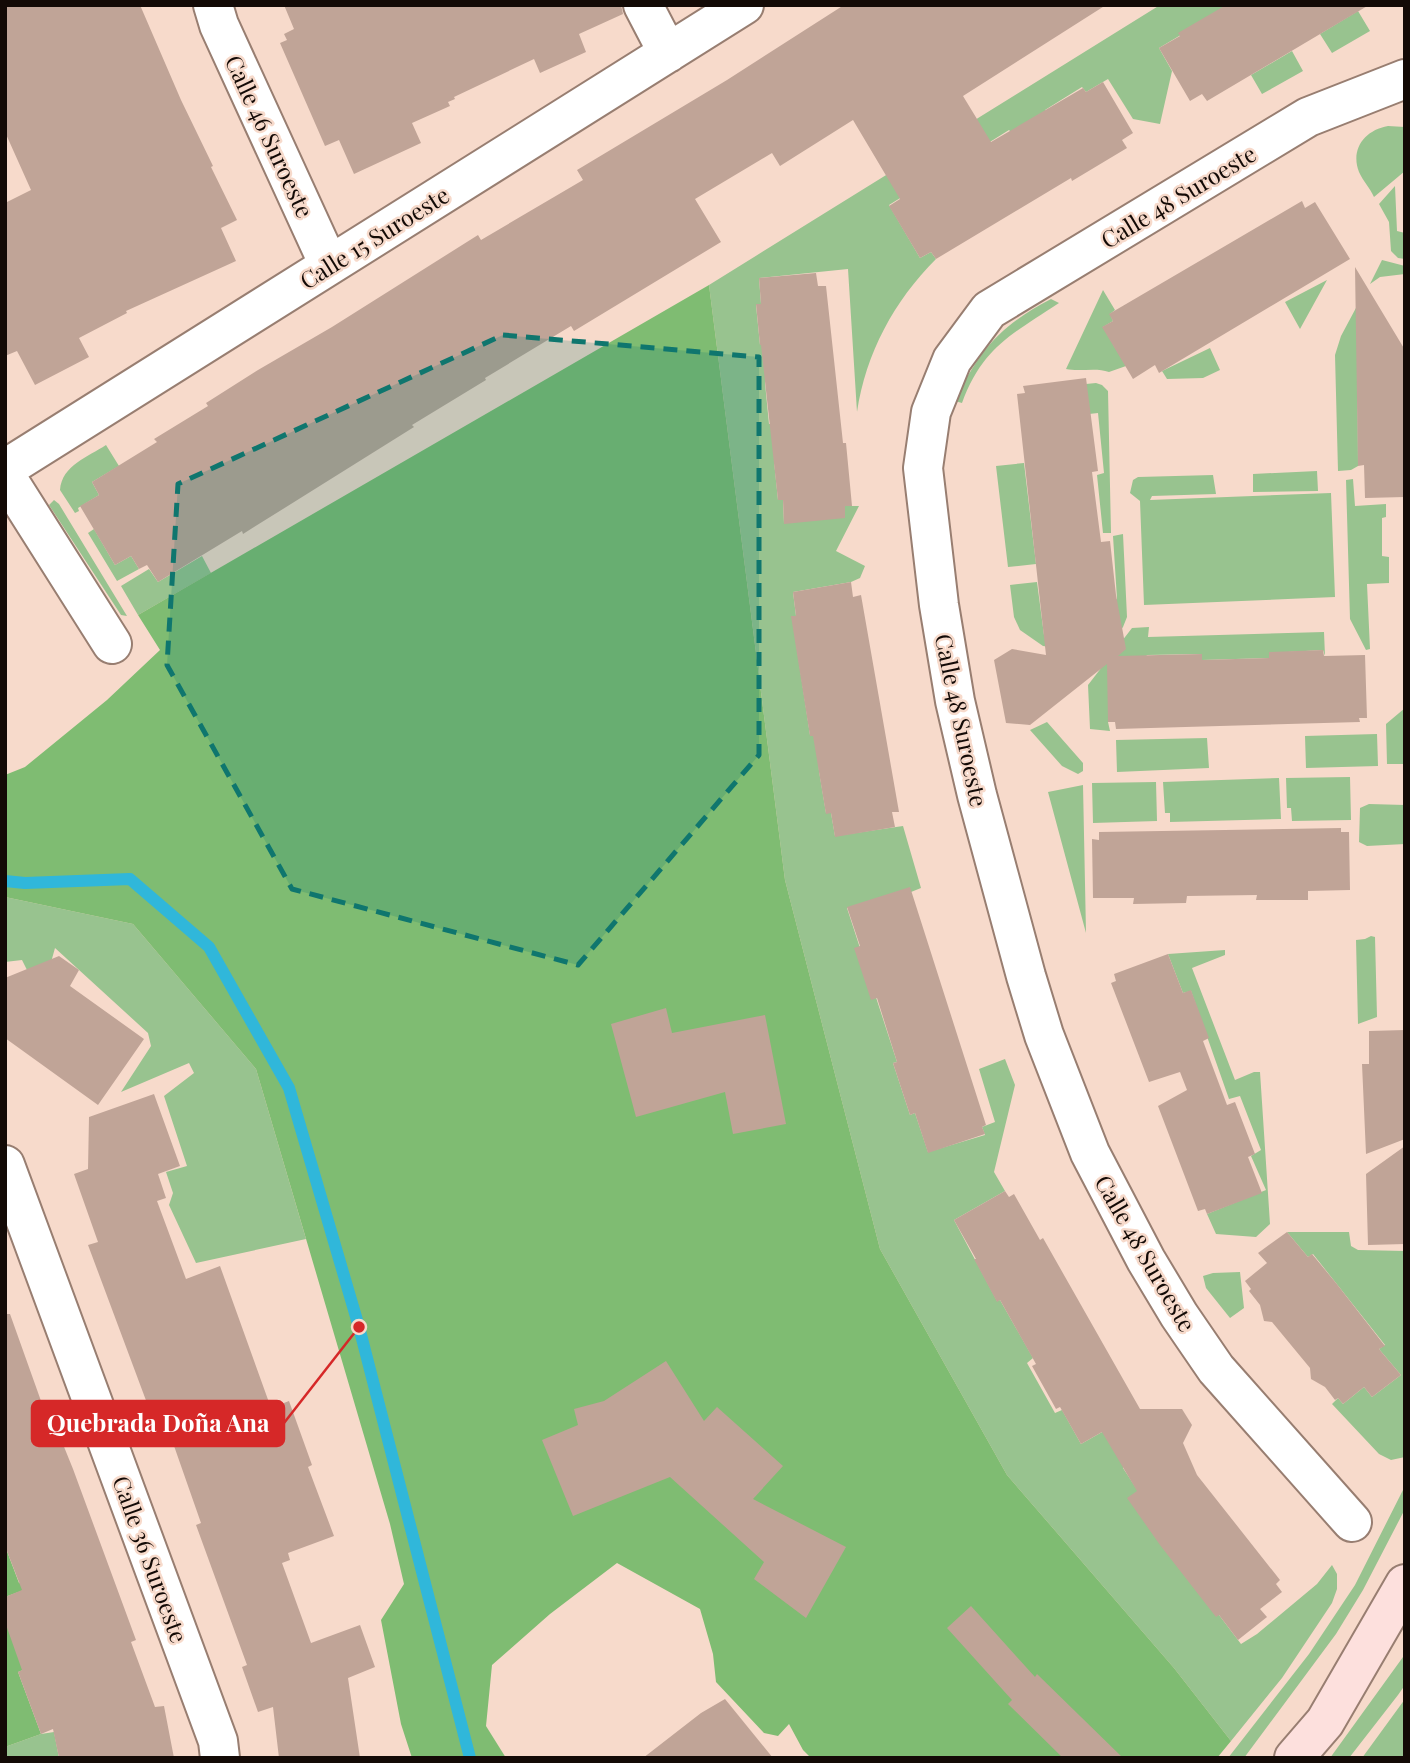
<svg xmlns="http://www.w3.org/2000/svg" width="1410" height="1763" font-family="'Playfair Display',serif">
<rect width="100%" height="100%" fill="#f7dacb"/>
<path fill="#98c38f" d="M1160 5H1231L1159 48 1172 71 1160 124 1133 119 1108 79 1086 92 1082 87 1045 110 1047 114 1013 134 1009 130 889 205 920 258 931 252 936 259C894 301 866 353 857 412L848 269 759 278 761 304 756 305 760 345H765V383L769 424H774V461L778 500H783L784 523 845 506H859L836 551 865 566 860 578 851 582 793 592 796 616H792L810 735H817L819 771 826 813H831L835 836 903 826 921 888 911 892 847 908 897 1062 893 1063 910 1115 915 1113 928 1152 985 1135 982 1127 995 1122 979 1069 1005 1059 1015 1085 994 1172 1005 1191 954 1220 997 1301 1000 1300 1033 1358 1027 1363 1055 1413 1062 1410 1081 1444 1132 1415 1123 1468 1219 1615 1241 1644 1257 1634 1317 1584 1332 1565 1337 1574V1589L1332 1603 1282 1678 1231 1741 1174 1668 1007 1475 880 1249 785 880 709 285Z
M1358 11 1370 31 1332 53 1320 34Z
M1292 51 1303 71 1262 94 1251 75Z
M1388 126 1405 127V171L1374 197C1370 188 1363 181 1359 172 1350 149 1365 130 1388 126Z
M1395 186 1397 231 1405 233V259L1398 258 1391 251 1389 222 1379 204Z
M1382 260 1405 266V274L1380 277 1370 284Z
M1327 280 1300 329 1285 302Z
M1103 290 1115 310 1110 314 1113 321 1103 327 1126 366 1109 372C1096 367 1080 372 1066 369Z
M1051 299 1059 303C1011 335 983 347 962 403L955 401C979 350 1001 325 1051 299Z
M1357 306 1358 466 1351 470 1338 471 1335 355 1341 336Z
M1210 348 1220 370 1203 378 1167 379 1162 371Z
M1096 383 1102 385 1108 391 1111 533H1103L1097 475 1104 473 1098 413 1089 414 1086 384Z
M106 445 119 466 92 482 99 495 78 508 79 511 75 513 60 490C62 465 88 457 106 445Z
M1024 463 1036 564 1008 567 996 466Z
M1317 471 1318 491 1253 492V474Z
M1213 475 1216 494 1152 496 1150 500 1331 493 1335 597 1144 605 1140 501 1130 493 1133 480 1138 477Z
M1353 479 1355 506 1386 504V517L1382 518V556L1389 557V583L1367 584 1370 649 1366 650 1350 619 1346 480Z
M54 500 59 504 127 616 121 615 49 505Z
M94 529 115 565 131 556 139 569 117 581 88 533Z
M1123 534 1127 617 1123 627 1117 636 1058 648 1043 646 1020 630 1014 617 1010 585 1037 582 1044 635 1117 599 1113 536Z
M202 556 211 573 138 615 121 586 149 569 158 582Z
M1149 627 1148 637 1324 632 1325 656 1323 650 1269 653V658L1202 660 1201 654 1147 655 1108 722 1110 731 1090 729 1088 685 1132 628Z
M1405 708V764H1387L1386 724Z
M1047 722 1083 763V771L1078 774 1062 766 1030 730Z
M1377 734 1378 766 1306 768 1305 736Z
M1207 738 1209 768 1117 772 1116 740Z
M1350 777 1351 820 1292 821 1291 808H1287L1286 778Z
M1279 778 1281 819 1170 822V813H1165L1163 782Z
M1156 782 1157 821 1093 823 1092 783Z
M1083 785 1086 933 1048 792Z
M1369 804 1405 805V844L1367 846 1359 842 1360 808Z
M5 897 133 924 256 1069 306 1239 196 1263 169 1205 173 1193 166 1172 187 1166 164 1096 194 1073 189 1063 121 1092 151 1046 148 1033 55 948 41 998 22 960 5 962Z
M1371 936 1375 937 1377 1017 1358 1024 1356 940 1365 939Z
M1225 950V955L1192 968 1235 1080 1254 1072H1260L1270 1224 1256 1237 1216 1234 1207 1214 1266 1190 1251 1156 1261 1150 1240 1096 1229 1099 1191 991 1183 993 1168 954Z
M1287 1232H1349L1351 1246 1358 1250 1405 1251V1457L1391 1460 1379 1454 1332 1404 1338 1398 1343 1404 1364 1387 1372 1397 1401 1375 1379 1349 1385 1345 1313 1254 1308 1257Z
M1240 1272 1244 1308 1230 1318 1206 1288 1203 1276 1213 1273Z
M1405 1486V1509L1363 1590 1336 1634 1244 1758H1228L1309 1654 1355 1585Z
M1403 1657 1405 1685 1398 1695 1349 1758H1330Z
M1405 1699V1758H1362Z
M54 1732 59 1758H5V1747L41 1734Z"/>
<path fill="#7fbc72" d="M709 285 785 880 880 1249 1007 1475 1174 1668 1231 1741 1217 1758H811L803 1750 789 1724 778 1736 764 1733 716 1682 713 1654 700 1609 617 1563 550 1614 492 1665 486 1726 506 1758H412L401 1724 381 1620 404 1584 390 1524 256 1069 133 924 5 897V775L25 767 107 700 160 650 138 615Z
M5 1546 19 1583 35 1586 5 1597Z
M5 1622 54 1658 18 1672 41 1734 5 1747Z"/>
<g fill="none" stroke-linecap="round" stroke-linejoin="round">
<path stroke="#30b7da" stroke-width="12" d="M5 881 25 883 130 879 209 947 289 1088 359 1327 470 1758"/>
</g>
<path fill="#c0a497" d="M5 5H140L181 100 213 166 211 167 237 220 221 228 236 261 126 311 127 313 79 338 89 357 35 385 17 351 5 356V203L31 190 5 132Z
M284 5H621L623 14 579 34 586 52 540 73 534 59 454 97 455 99 448 102 450 106 412 123 421 143 354 174 339 140 325 146 280 43 287 40 284 34 294 29Z
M844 5H1106L963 96 991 142 1083 88 1086 92 1103 82 1133 133 1122 140 1127 148 1072 181 1071 178 936 259 931 252 920 258 889 206 900 199 853 120 780 166 772 153 695 199 721 242 574 331 571 326 485 378 486 380 412 425 414 427 243 534 242 531 158 582 147 565 139 569 131 556 115 565 80 506 99 495 92 482 157 442 154 439 208 406 206 403 258 370 332 327 478 235 481 240 583 180 577 170 727 80Z
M1226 5H1369L1207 101 1202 94 1190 101 1159 48 1180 36 1178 33Z
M1302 201 1305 208 1315 202 1350 259 1159 373 1155 365 1133 379 1102 327 1113 321 1109 314Z
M1355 267 1405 350V497L1365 498 1364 465 1358 466Z
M816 273 818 286H826L843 443H846L852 506H845V518L784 524 783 500H778L761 345H760L756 304H761L759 278Z
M1086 378 1098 471 1092 472 1101 542 1110 541 1116 595 1126 649 1118 656 1202 654V660L1269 658V652L1323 650 1324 656 1365 655 1367 718H1359L1360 722 1116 729 1115 722H1108L1107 664 1030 725 1006 723 994 660 1012 649 1046 655 1017 394 1025 393 1023 386Z
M851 582 853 597 861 595 899 812H892L895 827 835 837 831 813 826 814 813 736H810L791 616H796L793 592Z
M1341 828V832H1349L1350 890 1308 891V900H1256L1257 895 1187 896 1186 903 1133 904 1134 898H1093L1092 839 1099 840V832Z
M910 887 986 1125 982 1127 985 1134 928 1153 915 1113 910 1115 893 1063 897 1062 877 998 871 1000 854 948 860 946 847 907Z
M1168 954 1183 993 1191 990 1209 1038 1203 1041 1227 1105 1235 1102 1255 1154 1248 1157 1262 1193 1207 1214 1205 1209 1198 1211 1158 1106 1187 1090 1180 1072 1149 1082 1111 983 1116 981 1114 974Z
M59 956 79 970 70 986 144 1039 98 1105 5 1038V978Z
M666 1008 672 1033 765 1015 786 1124 733 1134 725 1092 636 1117 611 1024Z
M1405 1030V1139L1366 1154 1362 1064H1369V1031Z
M154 1094 180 1166 158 1174 166 1198 157 1201 186 1279 220 1266 271 1408 289 1401 312 1465 308 1467 334 1536 288 1553 290 1560 282 1563 311 1643 360 1625 375 1667 348 1678 360 1758H279L273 1707 258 1712 242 1667 247 1665 196 1525 201 1523 173 1443 163 1446 88 1245 98 1242 74 1174 88 1169 89 1117Z
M1405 1146V1244L1368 1245 1366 1174Z
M1005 1191 1009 1197 1014 1194 1040 1240 1043 1238 1140 1409H1182L1192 1425 1183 1443 1197 1475 1280 1580 1276 1584 1282 1592 1260 1609 1267 1617 1238 1640 1219 1615 1216 1617 1160 1545 1127 1498 1137 1491 1102 1432 1081 1444 1060 1407 1056 1409 1032 1366 1036 1364 1000 1300 997 1302 974 1259H976L954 1220Z
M1287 1232 1308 1257 1312 1254 1336 1283 1385 1346 1379 1349 1401 1375 1372 1397 1364 1387 1343 1404 1338 1398 1335 1400 1325 1387 1311 1379 1310 1368 1272 1322 1264 1321 1260 1305 1249 1291 1251 1289 1245 1281 1267 1263 1258 1253Z
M5 1314H10L51 1429 56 1427 73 1469 136 1640 131 1642 155 1707 164 1706 174 1758H59L53 1729 41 1734 18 1672 22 1670 5 1622V1597L22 1590 5 1546Z
M666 1361 704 1421 717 1407 783 1466 753 1499 846 1547 806 1618 754 1579 764 1562 670 1477 573 1516 542 1440 578 1425 574 1409 604 1401Z
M971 1606 1035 1677 1037 1674 1123 1758H1063L1008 1704 1012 1700 947 1628Z
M725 1699 773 1758H643L701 1713Z"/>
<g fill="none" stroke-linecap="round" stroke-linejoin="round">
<g stroke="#987e71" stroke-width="42">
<path id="street" d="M213 5 219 25 329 265
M643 5 668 53
M5 469 744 5
M5 475 112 644
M5 1165 218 1741 220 1758
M1352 1522 1216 1369 1179 1315 1146 1260 1090 1153 1044 1035 1026 976 977 795 955 701 939 605 923 468 931 412 952 360 989 310 1308 117 1405 79"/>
</g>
<g stroke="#987e71" stroke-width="42">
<path id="secondary" d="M1294 1758 1325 1722 1405 1584"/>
</g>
<use href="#street" stroke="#fff" stroke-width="38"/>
<use href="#secondary" stroke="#fde0dd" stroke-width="38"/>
</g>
<path fill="#0f766e" fill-opacity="0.2" stroke="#0f766e" stroke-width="5" stroke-dasharray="14 9" stroke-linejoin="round" d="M503 335 759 357V755L578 965 292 889 167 665 178 484Z"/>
<g text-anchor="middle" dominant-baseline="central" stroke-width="5" stroke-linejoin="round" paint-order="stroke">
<g font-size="23" fill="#130a06" stroke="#f7dacb">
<text transform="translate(270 136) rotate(65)">Calle 46 Suroeste</text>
<text transform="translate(1178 196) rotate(-31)">Calle 48 Suroeste</text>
<text transform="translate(374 237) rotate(-32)">Calle 15 Suroeste</text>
<text transform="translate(962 720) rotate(78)">Calle 48 Suroeste</text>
<text transform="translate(1146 1253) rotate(60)">Calle 48 Suroeste</text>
<text transform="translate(151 1559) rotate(70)">Calle 36 Suroeste</text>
</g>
</g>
<path fill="none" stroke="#d62828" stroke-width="2.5" d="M359 1327L284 1423"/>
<circle fill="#d62828" stroke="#f7dacb" stroke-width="2.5" cx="359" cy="1327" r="7"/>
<rect fill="#d62828" stroke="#d62828" stroke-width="2.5" x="32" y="1401" width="252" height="45" rx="7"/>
<g font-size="24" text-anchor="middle" font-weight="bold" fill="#fff">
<text x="158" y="1432">Quebrada Doña Ana</text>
</g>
<rect width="1410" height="1763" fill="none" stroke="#130a06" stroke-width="14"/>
</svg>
